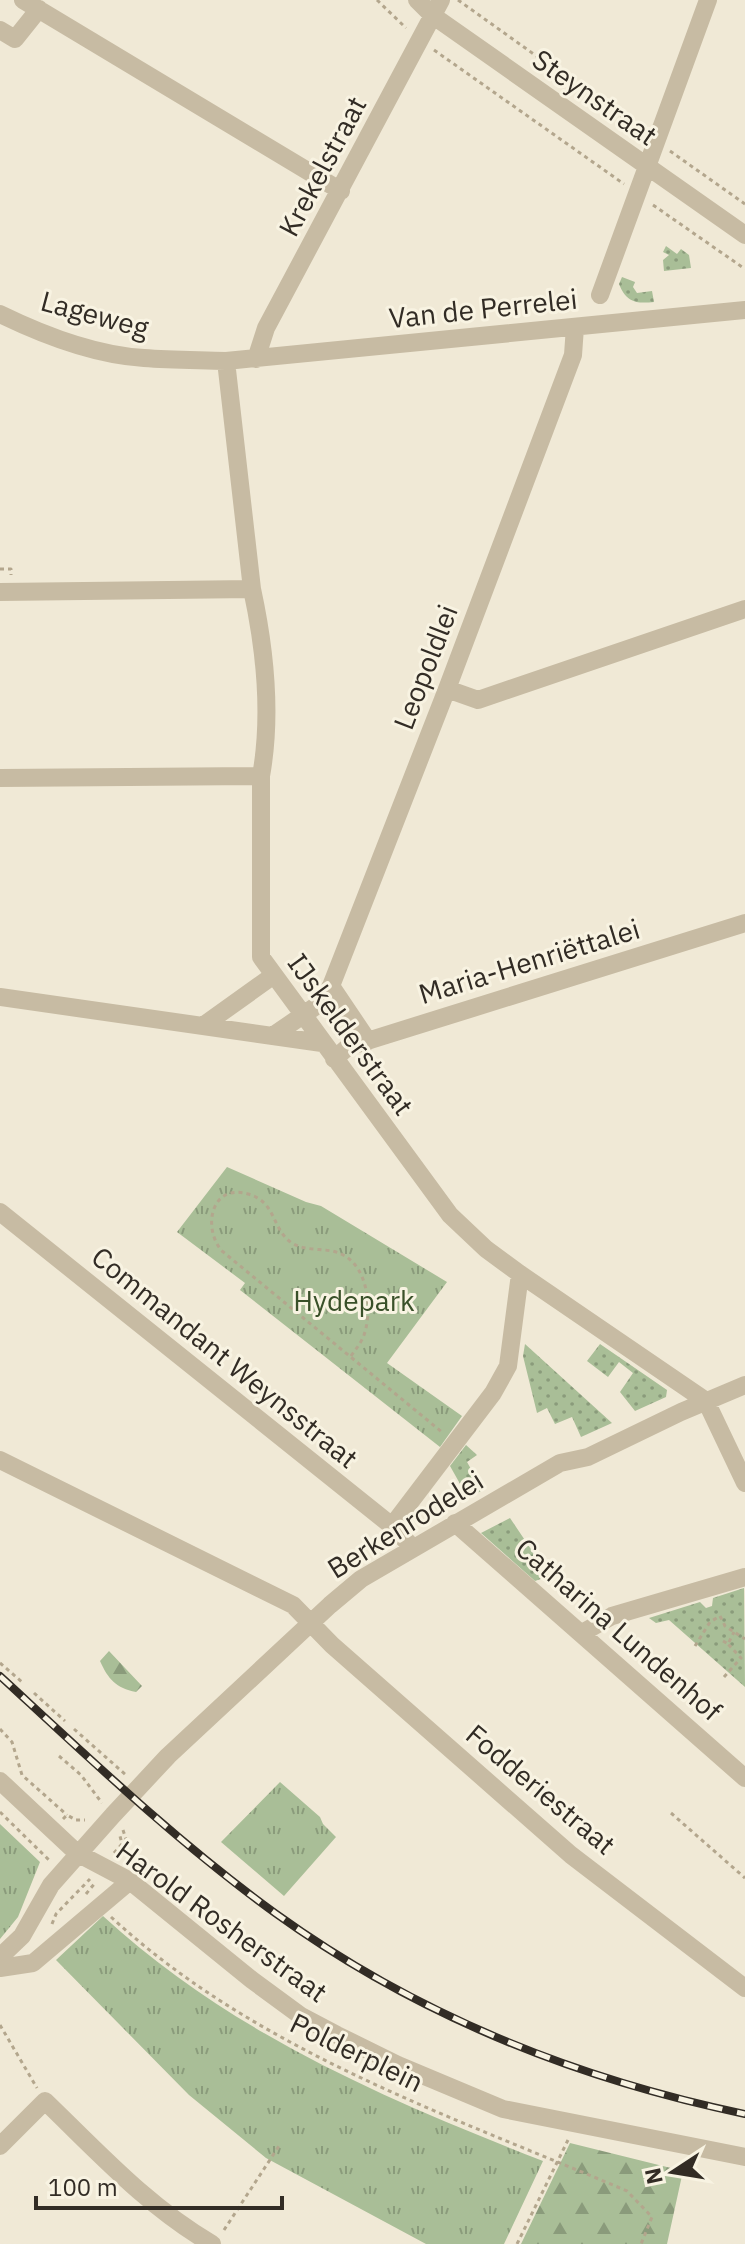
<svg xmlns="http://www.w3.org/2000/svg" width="745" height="2244" font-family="'IBM Plex Sans',sans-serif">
<defs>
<pattern id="grass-dots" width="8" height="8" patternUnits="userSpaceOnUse" patternTransform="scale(2)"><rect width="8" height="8" fill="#a9be97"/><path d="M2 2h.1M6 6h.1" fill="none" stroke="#8a9b7b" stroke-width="1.8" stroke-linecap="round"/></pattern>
<pattern id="forest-firs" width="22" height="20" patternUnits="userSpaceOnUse" patternTransform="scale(2)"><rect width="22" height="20" fill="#a9be97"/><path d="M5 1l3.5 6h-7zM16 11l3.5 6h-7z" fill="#8a9b7b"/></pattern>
<pattern id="park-tufts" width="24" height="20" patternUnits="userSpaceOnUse" patternTransform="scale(2)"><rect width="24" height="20" fill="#a9be97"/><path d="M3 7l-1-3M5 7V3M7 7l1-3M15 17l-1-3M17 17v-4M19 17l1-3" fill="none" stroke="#8a9b7b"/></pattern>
</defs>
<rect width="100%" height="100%" fill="#f0e9d6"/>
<path fill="url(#grass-dots)" d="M666 246 677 254 681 249 689 255 691 268 664 271 663 260 669 255 663 252Z
M622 277 635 282 633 287 637 293 652 291 654 302C636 304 626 302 619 284Z
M525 1344 612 1423 581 1437 572 1417 555 1424 547 1408 537 1413 523 1356Z
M600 1344 667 1390 666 1397 635 1411 620 1392 633 1373 619 1362 608 1377 587 1361Z
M466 1445 477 1455 467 1462 483 1490 468 1498 450 1466Z
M510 1518 549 1576 535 1581 481 1533Z
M744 1588 745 1687 669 1620 656 1623 649 1618 700 1602 706 1608 712 1606 713 1598Z"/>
<path fill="url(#forest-firs)" d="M109 1651 142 1686 136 1692C116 1688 108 1679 100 1661Z
M570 2143 683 2171 667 2244H521Z"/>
<path fill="url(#park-tufts)" d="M227 1167 306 1202 321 1206 447 1282 387 1363 462 1416 440 1447 240 1290 245 1283 177 1232Z
M280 1782 320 1817 323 1824 336 1837 284 1896 221 1842Z
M0 1824 40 1862 18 1917 0 1939Z
M103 1916C230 2033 385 2099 543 2161L504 2244H426L266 2158 189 2095 56 1960Z"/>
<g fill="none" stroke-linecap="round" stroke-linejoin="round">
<path stroke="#b3a68d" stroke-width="3" stroke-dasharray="4 4" stroke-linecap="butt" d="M377 0 406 28
M458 0 640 130
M434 50 624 184
M670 151 745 204
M653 205 745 269
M0 569H11V575
M351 1356C356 1349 361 1343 364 1335 372 1312 369 1270 345 1256 330 1246 307 1253 292 1243 271 1229 277 1202 248 1194 211 1183 202 1228 222 1251L443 1433
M723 1641 728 1644 734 1632
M695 1646 710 1622 720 1616 725 1626 745 1639
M0 1663 22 1682
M724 1677 741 1658 728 1644
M34 1693 65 1721
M0 1729 12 1742 22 1775 67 1815
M74 1729 126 1775
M59 1756 81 1775 102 1803
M0 1812 50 1861
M671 1813 745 1878
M63 1819 67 1815 76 1820H85
M114 1853 122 1844 120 1836
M120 1854 128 1845 123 1830
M86 1894 95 1883
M111 1917C258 2052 447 2114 627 2191L652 2217 641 2244
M52 1924 56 1914 90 1879
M0 2025 37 2088
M224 2230 279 2146
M517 2244 568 2140"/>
<path stroke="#c7bba3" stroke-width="18" d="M23 0 341 191
M417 0 432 15 745 235
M0 30 15 39 39 9
M600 295 708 0
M0 314C43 335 95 355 144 358 171 360 198 360 226 361L745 310
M256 359 266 328 441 0
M226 361 252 589C265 649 272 715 261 776V957L450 1215 486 1249 520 1274 706 1401
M0 592 252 589
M447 689 478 700 745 609
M0 778 261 776
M331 986 368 1041
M0 997 322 1043
M204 1025 274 975
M274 1035 319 1004 331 986 447 689 573 355 575 327
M334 1059 348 1047 745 923
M0 1212 392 1526 413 1548
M706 1401 745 1483
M0 1460 293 1605 332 1645 571 1855 745 1988
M455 1523 745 1778
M392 1526 493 1393 508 1366 520 1274
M582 1633 612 1616 745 1577
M0 1781 77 1853 130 1881 252 1980 301 2016 337 2035 398 2065 503 2109 745 2157
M0 1957 22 1936 51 1885 113 1815 168 1756 330 1605 361 1579 560 1463 588 1457 681 1412 745 1385
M0 1968 33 1963 130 1881
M0 2146 45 2101C98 2152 148 2207 212 2244"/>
<g stroke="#322c25" stroke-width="8">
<path id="rail" d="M0 1676C89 1758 177 1842 275 1913 415 2014 577 2079 745 2114"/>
</g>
<use href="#rail" stroke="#f8f3e2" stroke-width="5" stroke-dasharray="15" stroke-linecap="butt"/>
</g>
<g text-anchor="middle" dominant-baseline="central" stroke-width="6" stroke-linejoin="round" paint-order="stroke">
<g font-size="28" fill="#322c25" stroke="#f8f3e2">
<text transform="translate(595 97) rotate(35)">Steynstraat</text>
<text transform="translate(322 166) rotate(-62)">Krekelstraat</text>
<text transform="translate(483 308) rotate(-6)">Van de Perrelei</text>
<text transform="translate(95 314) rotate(15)">Lageweg</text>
<text transform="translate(425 667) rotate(-69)">Leopoldlei</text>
<text transform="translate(529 961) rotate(-17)">Maria-Henriëttalei</text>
<text transform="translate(351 1034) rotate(54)">IJskelderstraat</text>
<text transform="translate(225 1357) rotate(39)">Commandant Weynsstraat</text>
<text transform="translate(405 1524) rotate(-32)">Berkenrodelei</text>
<text transform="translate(619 1629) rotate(41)">Catharina Lundenhof</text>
<text transform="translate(541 1789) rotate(40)">Fodderiestraat</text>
<text transform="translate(222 1921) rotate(36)">Harold Rosherstraat</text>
<text transform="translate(357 2052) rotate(26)">Polderplein</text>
</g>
<g font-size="28" fill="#395029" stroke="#f8f3e2">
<text x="354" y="1300">Hydepark</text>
</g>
</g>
<g transform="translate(673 2172) rotate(258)" stroke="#f8f3e2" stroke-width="6" paint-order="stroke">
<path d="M0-6L14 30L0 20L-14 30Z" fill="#322c25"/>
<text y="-12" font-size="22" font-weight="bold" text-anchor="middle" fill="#322c25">N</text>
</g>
<path d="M36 2196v12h246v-12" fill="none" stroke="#322c25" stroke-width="4"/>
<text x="48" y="2196" font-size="24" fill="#322c25" stroke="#f8f3e2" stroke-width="6" paint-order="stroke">100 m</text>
</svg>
